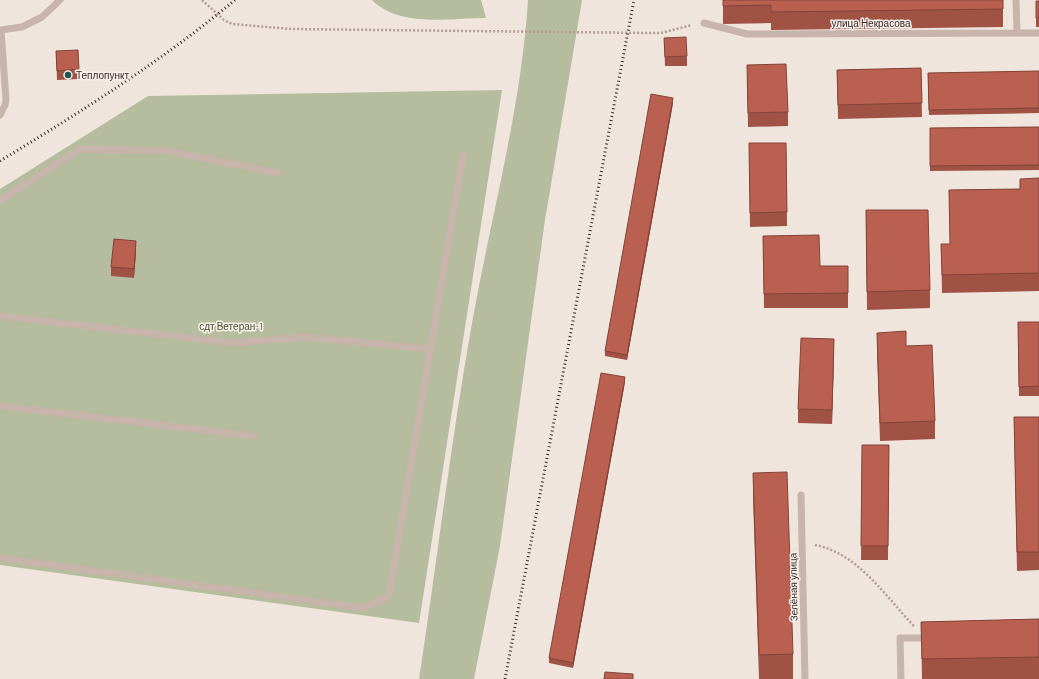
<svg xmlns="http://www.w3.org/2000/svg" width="1039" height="679" font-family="Barlow,sans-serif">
<rect width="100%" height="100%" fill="#f0e5dd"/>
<path fill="#b6bd9e" d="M372 0H481L486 18C450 18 400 28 372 0Z
M528 0H582L545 220 500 546 474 679H419C437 561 451 441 472 323 491 216 521 110 528 0Z
M502 90 419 623 0 565V189L148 96Z"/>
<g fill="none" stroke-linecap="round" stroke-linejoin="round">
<path stroke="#b29e94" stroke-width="2.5" stroke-dasharray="2 2" stroke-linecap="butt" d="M202 0 224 20 232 24 291 29 649 33H661L692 25
M815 545C858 553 885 596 914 626"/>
<path stroke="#c7b4aa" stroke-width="7" d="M1016 0 1017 33
M704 23 747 34 1039 33
M0 30 22 27 42 17 60 0
M0 115 5 105 6 99 1 30
M0 200 80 149 168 151 278 173
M0 316 234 343 306 337 430 349
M0 406 254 436
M801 495 805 679
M0 558 363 608 389 596 463 155
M901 679 900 638H931"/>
<path stroke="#352b29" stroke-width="3" stroke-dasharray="1 3" stroke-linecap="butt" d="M0 161C82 111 162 61 235 0
M505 679 634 0"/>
</g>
<path fill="#a05345" d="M723 0H1003V27L771 30V23L723 24Z
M1036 1H1039V27H1036Z
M664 38 687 56V66H665Z
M56 51 79 69V79L57 80Z
M747 65 788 112V126L748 127Z
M921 68 922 117 838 119 837 70Z
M1039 71V113L929 115 928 73Z
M673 103 627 360 605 356V351Z
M1039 127V170L930 171V128Z
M749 143H786L787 226 750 227Z
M1039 178V291L942 293 941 244H950L949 190 1020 189Z
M866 210 930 290V308L867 310Z
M763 236 820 266H848V308H764Z
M136 251 134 278 111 276V267Z
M1018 322H1039V396H1019Z
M877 333 906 346 935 421V439L880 441 877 351Z
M834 353 832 424 798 423V409Z
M625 382 573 668 549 663V658Z
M1014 417H1039V570L1017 571Z
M862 445H889L888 560H861Z
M753 473 793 654V679H759L753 498Z
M1039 619V679H922L921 622Z"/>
<path fill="#824338" d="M673 98V103L627 360V355Z
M136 241V251L134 278V269Z
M834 339V353L832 424V410Z
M625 377V382L573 668V663Z"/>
<path fill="#ba6050" stroke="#824338" d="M723 0H1003V9L771 12V5L723 6Z
M1036 1H1039V18H1036Z
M686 37 687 56 665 57 664 38Z
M78 50 79 69 57 71 56 51Z
M786 64 788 112 748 113 747 65Z
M921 68 922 103 838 105 837 70Z
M1039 71V108L929 110 928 73Z
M651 94 673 98 627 355 605 351Z
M1039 127V165L930 166V128Z
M749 143H786L787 212 750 213Z
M1039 178V273L942 275 941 244H950L949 190 1020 189V179Z
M866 210H928L930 290 867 292Z
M819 235 820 266H848V293L764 294 763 236Z
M114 239 136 241 134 269 111 267Z
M1018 322H1039V386L1019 387Z
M906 331V346L932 345 935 421 880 423 877 333Z
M801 338 834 339 832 410 798 409Z
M601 373 625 377 573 663 549 658Z
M1014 417H1039V552H1017Z
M862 445H889L888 546H861Z
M787 472 793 654 759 655 753 473Z
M1039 619V657L922 659 921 622Z
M605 672 633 674V679H604Z"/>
<circle fill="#225251" stroke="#f8efe9" stroke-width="1.5" cx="68" cy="75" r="4"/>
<g text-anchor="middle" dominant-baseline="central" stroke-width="3" stroke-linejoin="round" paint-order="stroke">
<g font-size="10" fill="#352b29" stroke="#f8efe9">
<text x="871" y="23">улица Некрасова</text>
<text transform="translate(793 587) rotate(-91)">Зелёная улица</text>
</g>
<g font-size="10" fill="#352b29" stroke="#f8efe9" text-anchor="start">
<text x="76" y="75">Теплопункт</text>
</g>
<g font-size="10" fill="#47512f" stroke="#f8efe9">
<text x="231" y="326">сдт Ветеран-1</text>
</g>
</g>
</svg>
